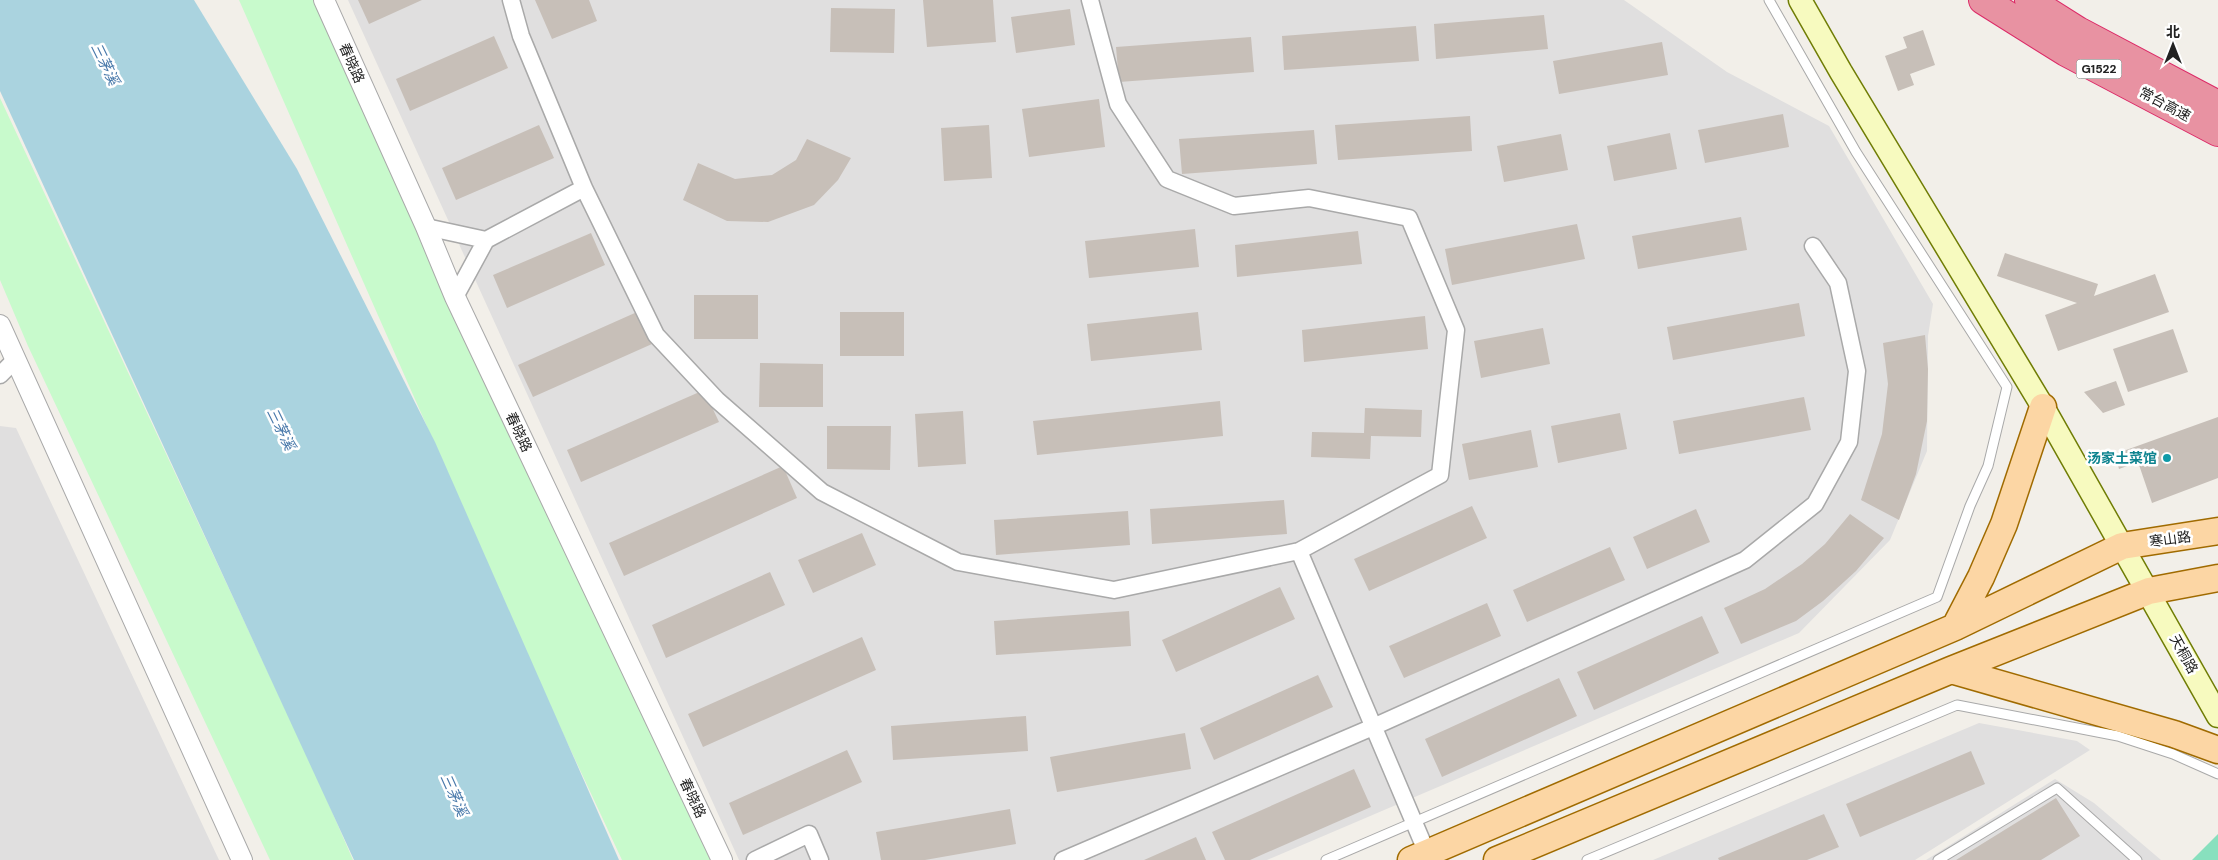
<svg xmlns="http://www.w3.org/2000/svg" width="2218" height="860" font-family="'DM Sans','Noto Sans SC',sans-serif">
<rect width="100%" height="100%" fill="#f2efe9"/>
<path fill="#e0dfdf" d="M348 0H1624L1727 72 1829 126 1933 304 1928 336 1927 451 1890 540 1799 633 1267 860H739Z
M0 426 16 428 219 860H0Z
M1979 723 2077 741 2090 750 1915 860H1653Z
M2055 779 2094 803 2161 860H1926Z"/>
<path fill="#c8facc" d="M239 0H313L426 226 713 860H622L552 710Z
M0 98 316 775 353 860H270L28 346 0 280Z"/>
<path fill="#88e0be" d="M2218 834V860H2192Z"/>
<path fill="#aad3df" d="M0 0H194L297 169 435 442 619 860H354L0 91Z"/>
<path fill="#c7bfb8" d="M358 0H422L369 24Z
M535 0H589L597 21 552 39Z
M923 0H993L996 42 927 47Z
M831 8 895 9 894 53 830 52Z
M1070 9 1075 45 1016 53 1011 17Z
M1544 15 1548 49 1436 59 1434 24Z
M1416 26 1419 61 1284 70 1282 36Z
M1923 30 1935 65 1910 74 1914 85 1898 91 1885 56 1907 48 1903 37Z
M494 36 508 68 410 111 396 79Z
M1251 37 1254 72 1119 82 1116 47Z
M1662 42 1668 75 1559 94 1553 61Z
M1099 99 1105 147 1029 157 1022 109Z
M1783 114 1789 147 1705 163 1698 130Z
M1470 116 1472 151 1338 160 1335 125Z
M539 125 554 158 456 200 442 168Z
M989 125 992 178 944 181 941 128Z
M1314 130 1317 164 1182 174 1179 139Z
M1670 133 1677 169 1614 181 1607 146Z
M1561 134 1568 170 1504 182 1497 146Z
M807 139 851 158 838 180 814 205 768 222 727 221 683 200 698 163 735 179 772 175 796 160Z
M1741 217 1747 250 1638 269 1632 236Z
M1577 224 1585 259 1452 285 1445 249Z
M1195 229 1199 267 1089 278 1085 241Z
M1358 231 1362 264 1237 277 1235 245Z
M591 233 605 265 507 308 493 275Z
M2005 253 2098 284 2094 296 2155 274 2169 312 2058 351 2045 315 2077 303 1997 276Z
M694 295H758V339H694Z
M1799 303 1805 336 1673 360 1667 327Z
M637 312 652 344 533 397 518 365Z
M840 312H904V356H840Z
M1198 312 1202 350 1091 361 1087 324Z
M1425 316 1428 349 1304 362 1302 330Z
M1543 328 1550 364 1481 378 1474 341Z
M2173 329 2188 372 2128 392 2113 349Z
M1925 335 1928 369 1927 421 1916 474 1899 520 1861 500 1882 434 1888 384 1883 343Z
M760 363 823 364V407H759Z
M2116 381 2125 405 2103 413 2084 392Z
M704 390 719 422 581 482 567 450Z
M1804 397 1811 430 1679 454 1673 421Z
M1220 401 1223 436 1037 455 1033 421Z
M1365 408 1422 410 1421 437 1371 436 1370 459 1311 457 1312 432 1364 433Z
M963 411 966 464 918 467 915 414Z
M1620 413 1627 449 1558 463 1551 426Z
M2218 417V478L2152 503 2138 462 2119 469 2115 454Z
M827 426H891L890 470 827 469Z
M1531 430 1538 467 1469 480 1462 444Z
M783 466 797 498 624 576 609 543Z
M1284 500 1287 534 1152 544 1150 509Z
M1472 506 1487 538 1369 591 1354 559Z
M1696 509 1710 542 1647 569 1633 537Z
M1128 511 1130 545 996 555 994 520Z
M1850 514 1884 538 1856 571 1823 601 1796 621 1741 644 1724 608 1765 589 1802 564 1825 544Z
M862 533 876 565 813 593 798 560Z
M1610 547 1625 580 1527 622 1513 590Z
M770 572 785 605 666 658 652 625Z
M1280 587 1295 619 1176 672 1162 640Z
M1487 603 1501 636 1404 678 1389 646Z
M1129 611 1131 646 996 655 994 621Z
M1702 616 1719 653 1594 710 1577 672Z
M862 637 876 670 703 747 688 714Z
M1318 675 1333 707 1214 760 1200 728Z
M1559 678 1577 716 1442 777 1425 739Z
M1026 716 1028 751 893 760 891 726Z
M1185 733 1191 769 1057 792 1050 757Z
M847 750 862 782 743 835 729 803Z
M1971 751 1985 784 1860 837 1846 804Z
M1354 769 1371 807 1250 860H1225L1212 832Z
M2056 798 2080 836 2041 860H1956Z
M1010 809 1016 844 925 860H881L876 832Z
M1824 814 1839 847 1807 860H1719L1718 858Z
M1196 837 1206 860H1144Z"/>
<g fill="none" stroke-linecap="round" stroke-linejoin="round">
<g stroke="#a9a9a9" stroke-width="11">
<path id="service" d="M1326 860 1937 597 1970 506 1988 466 2007 387 1856 152 1769 0
M1587 860 1957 705 2118 736 2173 754 2218 774
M1938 860 2057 788 2137 860"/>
</g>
<g stroke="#a9a9a9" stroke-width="19">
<path id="minor" d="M511 0 521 36 584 188 656 335 717 400 822 492 958 562 1114 590 1299 551 1440 475 1456 330 1409 218 1309 198 1234 206 1167 179 1118 104 1090 0
M426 227 486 240 455 297
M486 240 584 188
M0 375 16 359
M1299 551 1430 860
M755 860 809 834 820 860
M1063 860 1373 727 1745 560 1815 504 1849 442 1857 371 1838 283 1813 246"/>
</g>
<g stroke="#a9a9a9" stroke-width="22">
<path id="tertiary" d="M324 0 426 227 455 297 722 860
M0 325 242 860"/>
</g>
<g stroke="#707d05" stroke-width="25">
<path id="secondary" d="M1800 0 1841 72 2043 407 2218 716"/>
</g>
<g stroke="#a06b00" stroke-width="29">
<path id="primary" d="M1955 627 1981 577 2004 524 2043 407
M1951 670 2174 734 2218 750
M1411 860 1955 627 2122 546 2218 531
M1497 860 1951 670 2149 591 2218 578"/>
</g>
<g stroke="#dc2a67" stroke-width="30">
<path id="motorway" d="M1983 0 2066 52 2218 132
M2029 0 2078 31 2218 105"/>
</g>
<use href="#service" stroke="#fff" stroke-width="9"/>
<use href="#minor" stroke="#fff" stroke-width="16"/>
<use href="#tertiary" stroke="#fff" stroke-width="20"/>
<use href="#secondary" stroke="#f7fabf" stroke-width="22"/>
<use href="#primary" stroke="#fcd6a4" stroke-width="26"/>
<use href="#motorway" stroke="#e892a2" stroke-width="28"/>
</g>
<circle fill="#0f9aa8" stroke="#fff" stroke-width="2" cx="2167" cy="458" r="5"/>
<g text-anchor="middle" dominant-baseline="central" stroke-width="5" stroke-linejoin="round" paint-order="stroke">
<rect fill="#fff" stroke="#646464" stroke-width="1" x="2076.5" y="59.5" width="45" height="19" rx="4"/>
<g font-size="12" font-weight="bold" fill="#222">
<text x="2099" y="69">G1522</text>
</g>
<g font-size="14" fill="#222" stroke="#fff">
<text transform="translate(352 63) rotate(66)">春晓路</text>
<text transform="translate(2165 104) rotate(28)">常台高速</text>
<text transform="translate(519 432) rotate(65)">春晓路</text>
<text transform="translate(2170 539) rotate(-8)">寒山路</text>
<text transform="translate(2184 654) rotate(61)">天桐路</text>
<text transform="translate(693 798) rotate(65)">春晓路</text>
</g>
<g font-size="14" font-weight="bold" fill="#0d838f" stroke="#fff" text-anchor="end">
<text x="2157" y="458">汤家土菜馆</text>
</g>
<g font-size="15" font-style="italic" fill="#4a7aab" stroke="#fff">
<text transform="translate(105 64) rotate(64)">三茅溪</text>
<text transform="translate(281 429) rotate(64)">三茅溪</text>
<text transform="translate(454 795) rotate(66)">三茅溪</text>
</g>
</g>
<g transform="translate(2173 45)" stroke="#ffffff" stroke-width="4" paint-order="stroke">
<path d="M0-4L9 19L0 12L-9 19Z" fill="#222222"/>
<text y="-8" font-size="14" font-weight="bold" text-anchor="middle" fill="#222222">北</text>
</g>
</svg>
